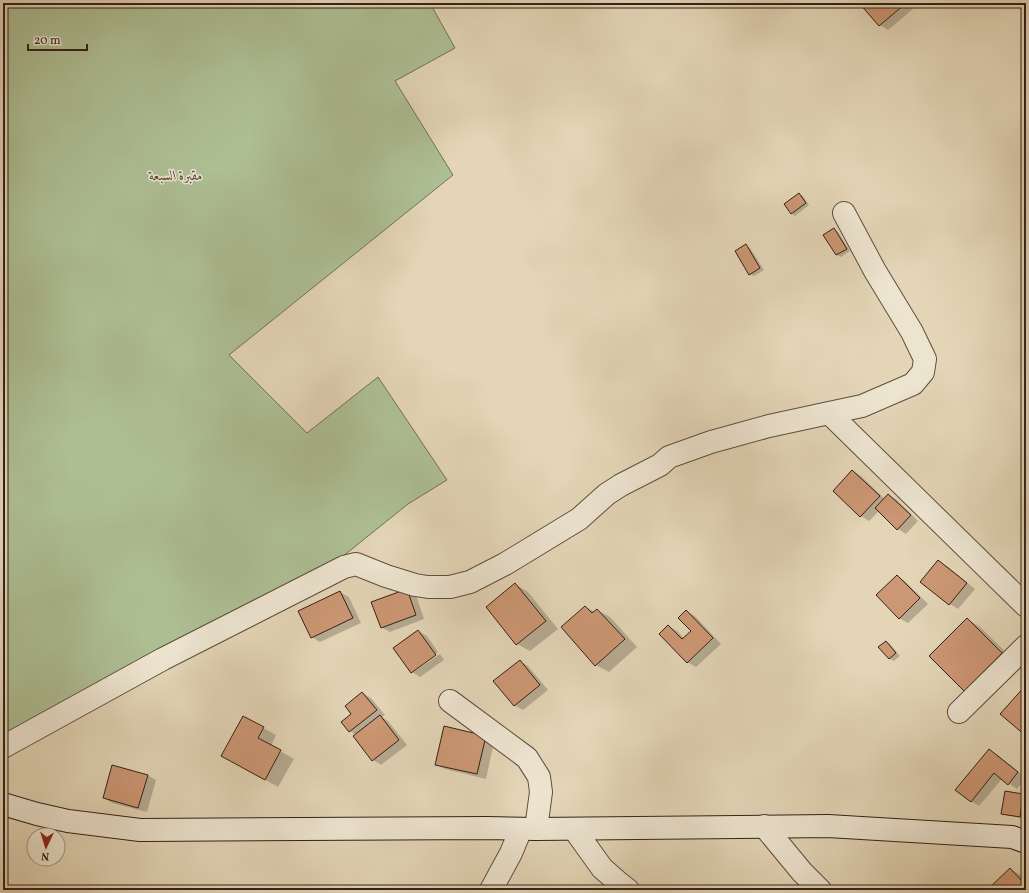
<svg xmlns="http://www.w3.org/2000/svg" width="1029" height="893" font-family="Vollkorn,Amiri,serif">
<rect width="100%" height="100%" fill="#e3d5b6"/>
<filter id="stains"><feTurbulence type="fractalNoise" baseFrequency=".005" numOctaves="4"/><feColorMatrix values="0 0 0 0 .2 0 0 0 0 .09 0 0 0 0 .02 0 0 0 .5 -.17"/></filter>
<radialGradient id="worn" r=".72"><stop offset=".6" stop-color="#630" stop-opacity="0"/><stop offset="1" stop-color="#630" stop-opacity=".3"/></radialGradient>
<path fill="#adbe93" stroke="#707056" d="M3 3H430L455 48 395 81 453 175 229 355 307 433 378 377 447 480 408 504 342 557 3 738Z"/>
<path fill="#0003" d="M860 3H908L913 9 888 30 880 25Z
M799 194 803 196 809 205 795 216 791 213Z
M834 229 838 232 850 251 841 257 837 255 824 235Z
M746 245 750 248 764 270 754 276 750 274Z
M853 471 861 476 885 499 889 495 897 500 918 521 906 534 898 529 879 511 869 521 861 516Z
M938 562 947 566 975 589 958 609 950 604 922 582Z
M897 576 905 581 928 604 908 623 899 618Z
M515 584 528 592 558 629 530 651 517 644Z
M407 590 416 595 424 619 390 632 381 627Z
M340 592 349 597 361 623 320 642 312 637Z
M586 607 595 612 597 610 610 617 637 647 609 672 596 665Z
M686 611 695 616 721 644 696 667 687 662 668 626 677 631 684 638 692 631Z
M967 619 980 627 1015 661 978 698 965 690 930 656Z
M418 631 427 636 438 652 413 670V672L440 654 444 660 420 677 412 672Z
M886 642 890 644 900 656 894 661 890 659 880 647Z
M520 661 528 666 548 690 523 710 514 705Z
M362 693 371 698 385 715 382 717 388 721 407 745 381 765 373 760 356 735 350 731 353 714Z
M243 717 276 735 271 746 294 759 278 787 235 763Z
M445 727 494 742 486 779 445 769 436 764Z
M989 750 998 755 1026 778 1017 789 1002 779 979 806 971 801Z
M147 775 156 780 147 812 112 803 104 798Z
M1006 793 1023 795 1026 797 1023 818 1006 815 1002 813Z
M1010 869 1019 874 1024 879 1026 877V890H989Z"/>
<path fill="#cc9774" stroke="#322118" d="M859 3H905V4L879 26Z
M799 193 806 203 791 214 784 204Z
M834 228 847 249 836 255 823 235Z
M746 244 760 268 749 275 735 251Z
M852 470 880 496 860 517 833 491Z
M888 494 911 515 897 530 875 508Z
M938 560 967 583 949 605 920 582Z
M897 575 920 598 899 619 876 595Z
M515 583 546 621 516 645 486 607Z
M407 589 416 615 381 628 371 602Z
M340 591 353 618 311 638 298 611Z
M585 606 592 613 597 609 625 639 595 666 561 627Z
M686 610 713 638 687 663 659 634 668 625 682 639 691 631 678 618Z
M967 618 1002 653 964 691 929 656Z
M418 630 436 655 411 673 393 648Z
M886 641 896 653 889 659 878 647Z
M520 660 540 685 514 706 493 681Z
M1026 685V736L1000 714Z
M362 692 377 710 349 732 341 722 351 714 345 706Z
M380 715 399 740 372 761 353 736Z
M243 716 264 727 258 738 281 750 265 780 221 756Z
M444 726 486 736 477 774 435 765Z
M989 749 1018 772 1008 785 994 773 971 802 955 790Z
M112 765 148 775 138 808 103 798Z
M1005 791 1023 794 1020 817 1001 814Z
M1010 868 1021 880 1026 876V890H987Z"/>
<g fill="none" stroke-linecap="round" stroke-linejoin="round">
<g stroke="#5e4e40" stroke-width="24">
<path id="street" d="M829 413 862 406 913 384 923 372 925 359 912 332 875 271 844 213
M450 701 527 758 539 777 541 792 536 829
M959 712 1026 646
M3 747 163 659 344 567 356 564 386 576 415 585 428 587H450L470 582 505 564 579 519 607 494 621 485 660 465 669 457 711 442 769 426 829 413 1026 606
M764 826 802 872 820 890
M574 829 602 868 619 883 628 890
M491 890 511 853 521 829"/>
</g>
<g stroke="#322118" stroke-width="24">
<path id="secondary" d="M3 804 37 814 68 821 140 830 487 828 536 829 828 826 1012 837 1026 842"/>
</g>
<use href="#street" stroke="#ede4d0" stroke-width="22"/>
<use href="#secondary" stroke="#ede4d0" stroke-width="22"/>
</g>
<g text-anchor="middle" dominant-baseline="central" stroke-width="3" stroke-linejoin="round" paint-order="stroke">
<g font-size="14" font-style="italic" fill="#514837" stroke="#ede4d0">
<text x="176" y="176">مقبرة السبعة</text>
</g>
</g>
<rect width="1029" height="893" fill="none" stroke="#e3d5b6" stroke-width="16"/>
<rect x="4" y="4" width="1021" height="885" fill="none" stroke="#322118" stroke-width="2"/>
<rect x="8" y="8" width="1013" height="877" fill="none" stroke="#322118"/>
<g transform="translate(46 847) rotate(184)"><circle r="19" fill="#ede4d0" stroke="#a29686"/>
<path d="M0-3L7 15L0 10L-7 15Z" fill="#8f2418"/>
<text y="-6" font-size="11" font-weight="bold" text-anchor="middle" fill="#322118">N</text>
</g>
<path d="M28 44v6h59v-6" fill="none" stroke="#322118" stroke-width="2"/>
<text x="34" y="44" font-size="12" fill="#322118" stroke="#ede4d0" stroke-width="3" paint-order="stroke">20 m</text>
<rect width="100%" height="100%" filter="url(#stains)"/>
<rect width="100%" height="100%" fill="url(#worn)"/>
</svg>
